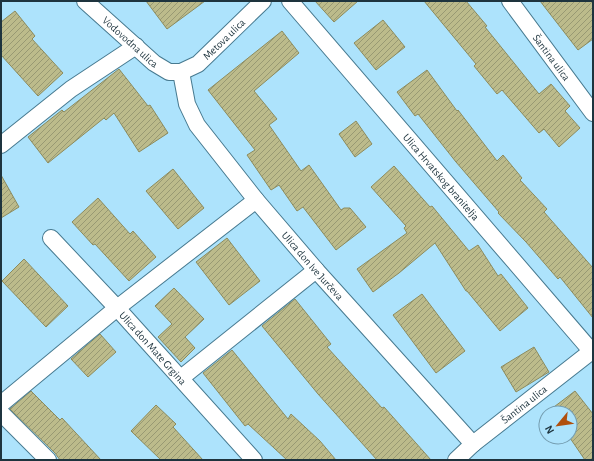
<svg xmlns="http://www.w3.org/2000/svg" width="594" height="461" font-family="'Alegreya Sans',sans-serif">
<defs>
<pattern id="building-hatch" width="6" height="6" patternUnits="userSpaceOnUse"><rect width="6" height="6" fill="#bcbb8b"/><path d="M-1 1l2-2M0 6l6-6M5 7l2-2" fill="none" stroke="#989973"/></pattern>
</defs>
<rect width="100%" height="100%" fill="#ade3fc"/>
<path fill="url(#building-hatch)" stroke="#8c8b5d" d="M146 1H205L167 29Z
M315 1H358L334 22Z
M424 1H466L487 26 485 27 539 94 551 84 570 106 565 111 580 128 559 147 544 129 539 133 502 90 497 94 474 66 476 64Z
M540 1H593V39L578 50Z
M15 11 35 36 32 39 63 73 38 96 1 55V22Z
M383 20 405 47 376 70 354 43Z
M282 31 299 53 254 91 277 119 269 125 301 171 309 165 341 210 344 208H350L366 227 336 250 303 207 297 211 279 185 271 190 247 155 255 150 208 90Z
M119 69 148 106 150 105 168 133 139 152 114 113 106 120 104 118 48 163 28 137 62 110 64 112Z
M427 70 457 111 458 110 497 161 503 155 522 178 520 180 547 209 544 212 593 268V318L560 277 558 279 526 242 498 213 499 212 456 162 418 114 415 116 397 92Z
M356 121 372 144 355 157 339 134Z
M394 166 430 207 432 206 469 251 478 245 498 276 501 274 528 308 500 331 467 291H466L435 243 399 273 373 292 357 269 407 233 404 228 406 226 371 187Z
M173 169 204 208 178 229 146 191Z
M1 175 19 207 1 218Z
M98 198 130 234 133 231 156 257 129 281 95 244 93 245 72 222Z
M227 238 260 281 229 305 196 262Z
M24 259 68 306 46 327 2 281Z
M174 288 204 319 185 337 195 348 181 362 158 337 172 324 155 306Z
M422 294 465 351 436 373 393 315Z
M295 299 331 344 327 347 382 408 384 407 431 460H377L318 394 262 326Z
M100 334 116 352 88 377 71 359Z
M534 347 549 372 516 392 501 367Z
M232 350 288 419 291 414 320 441 336 460H287L248 424 245 426 203 373Z
M31 391 60 420 62 418 101 460H60L55 453 10 409Z
M575 391 593 414V460H585L570 438 567 441 564 437H570V413H546Z
M156 405 176 424 173 427 203 460H161L131 431Z"/>
<g fill="none" stroke-linecap="round" stroke-linejoin="round">
<g stroke="#477a90" stroke-width="18">
<g id="street">
<path id="s1" d="M85 1 154 63 169 72H181L198 64 263 1"/>
<path id="s2" d="M290 1 593 353"/>
<path id="s3" d="M510 1 593 113"/>
<path id="s4" d="M181 72 187 104 197 125 256 200 316 270 473 444"/>
<path d="M1 145 71 89 136 46"/>
<path id="s5" d="M51 238 117 308 254 460"/>
<path d="M181 378 316 270"/>
<path d="M1 404 117 308 256 200"/>
<path d="M1 413 48 460"/>
<path id="s6" d="M456 460 473 444 593 350"/>
</g>
</g>
<use href="#street" stroke="#fff" stroke-width="16"/>
</g>
<g text-anchor="middle" dominant-baseline="central" stroke-width="3.5" stroke-linejoin="round" paint-order="stroke">
<g font-size="11" fill="#1e343e" stroke="#ade3fc">
<text stroke="none"><textPath href="#s1" startOffset="177">Metova ulica</textPath></text>
<text stroke="none"><textPath href="#s1" startOffset="61">Vodovodna ulica</textPath></text>
<text stroke="none"><textPath href="#s3" startOffset="70">Šantina ulica</textPath></text>
<text stroke="none"><textPath href="#s2" startOffset="232">Ulica Hrvatskog branitelja</textPath></text>
<text stroke="none"><textPath href="#s4" startOffset="238">Ulica don Ive Jurčeva</textPath></text>
<text stroke="none"><textPath href="#s5" startOffset="150">Ulica don Mate Grgina</textPath></text>
<text stroke="none"><textPath href="#s6" startOffset="88">Šantina ulica</textPath></text>
</g>
</g>
<rect width="594" height="461" fill="none" stroke="#1e343e" stroke-width="4"/>
<g transform="translate(558 425) rotate(241)"><circle r="19" fill="#ade3fc" stroke="#749db0"/>
<path d="M0-3L7 15L0 10L-7 15Z" fill="#b04f0d"/>
<text y="-6" font-size="11" font-weight="bold" text-anchor="middle" fill="#1e343e">N</text>
</g>
</svg>
